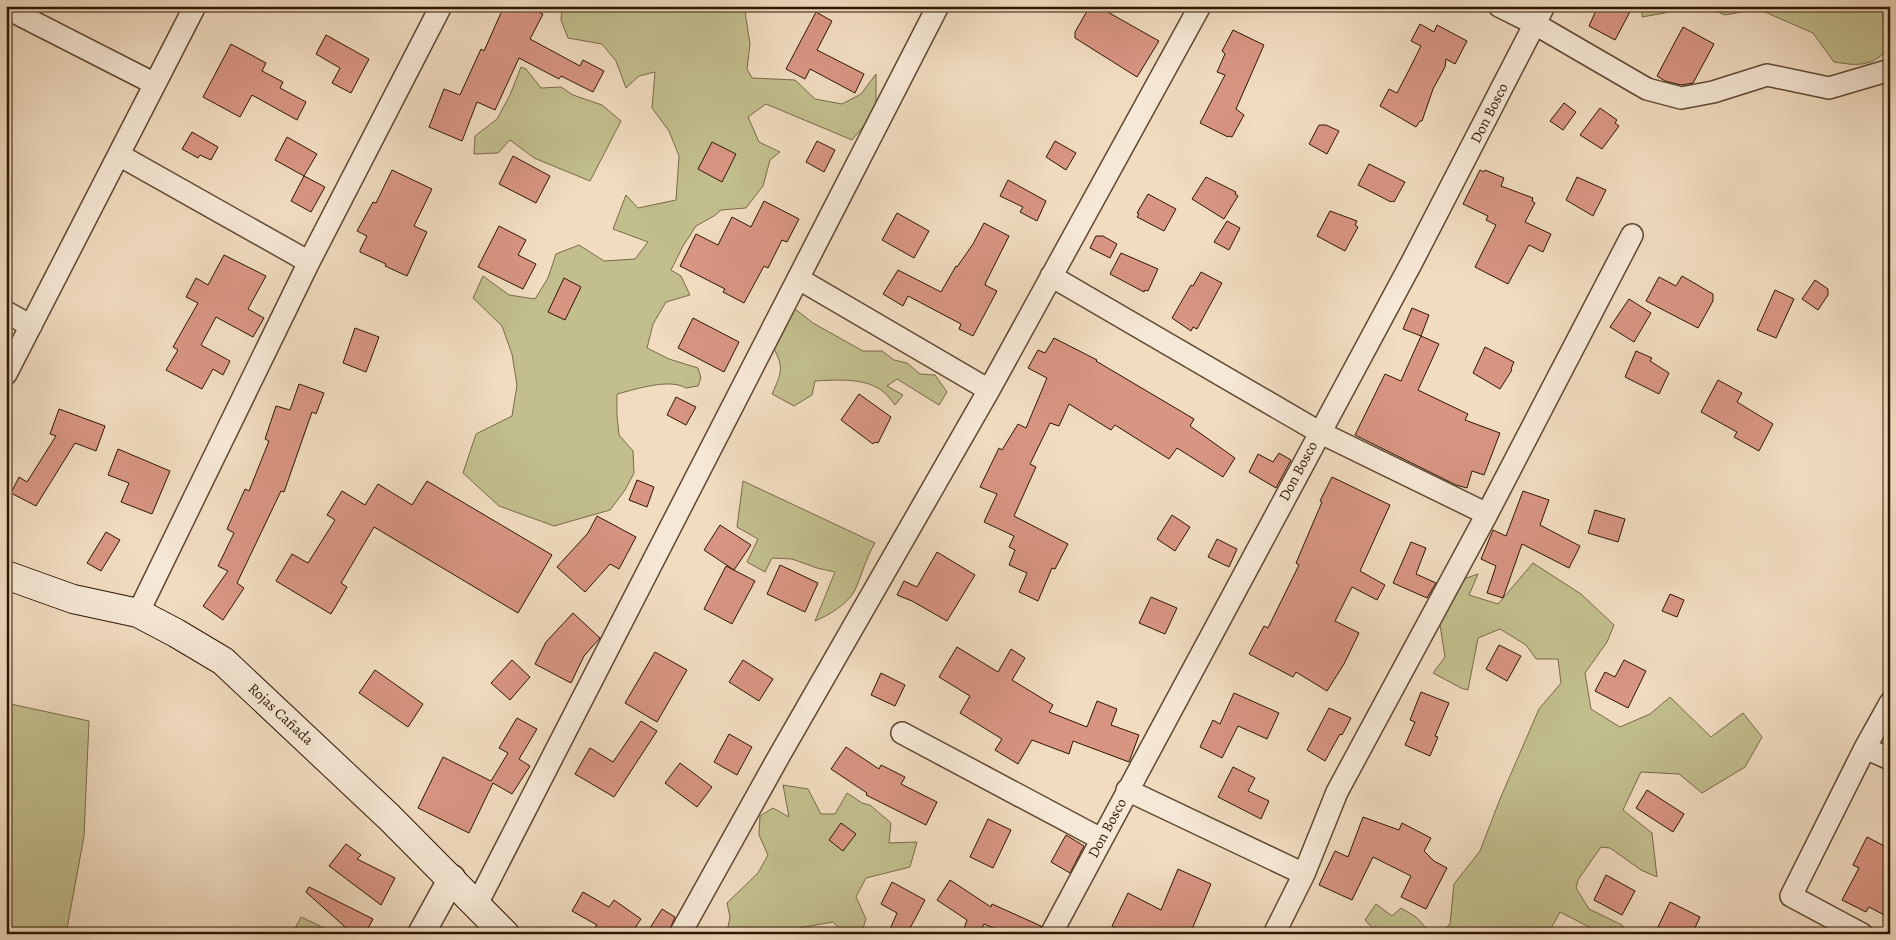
<svg xmlns="http://www.w3.org/2000/svg" width="1896" height="940" font-family="Alegreya,serif">
<rect width="100%" height="100%" fill="#f1dcc0"/>
<filter id="stains"><feTurbulence type="fractalNoise" baseFrequency=".004" numOctaves="4"/><feColorMatrix values="0 0 0 0 .2 0 0 0 0 .09 0 0 0 0 .02 0 0 0 .5 -.17"/></filter>
<radialGradient id="worn" r=".72"><stop offset=".6" stop-color="#630" stop-opacity="0"/><stop offset="1" stop-color="#630" stop-opacity=".3"/></radialGradient>
<path fill="#c2be8d" stroke="#786a48" d="M562 6H740L745 12 750 44 747 69 752 78 795 80 815 99 842 104 861 94 876 74V106L866 123 852 140 766 104 748 117 759 142 780 152 770 160 763 186 746 208 721 210 714 216 696 226 683 246 671 270 681 276 690 295 666 302 653 324 647 348 669 359 698 368 701 378 698 386 686 388C669 378 637 389 617 394V415L619 435 633 451 634 473 625 490 610 510 554 526 499 506 463 473 476 434 512 416 517 385 512 354 502 326 473 298 483 276 509 295 535 299 548 278 556 254 579 245 604 261 635 259 648 242 613 229 626 195 638 208 676 200 679 156 669 131 652 108 655 72 639 76 626 88 616 61 602 44 568 38 561 20Z
M1642 6H1890V47C1872 67 1859 66 1834 62L1813 33 1758 9 1725 15 1704 6 1642 17Z
M521 67 526 69 541 88 561 87 573 95 602 105 621 121 590 181 534 158 510 140 498 153 474 154 475 136 497 119 510 95Z
M781 307 795 309 813 323 863 351H882L894 360 907 363 920 374 935 375 947 392 939 405 897 379 887 386 903 395 895 405C892 401 888 396 885 393 867 377 837 380 815 381L812 395 794 406 772 394C784 368 783 366 770 341Z
M743 481 875 543C866 558 862 574 855 590 848 604 829 615 815 621L835 572 817 568 792 559 772 558 765 572 747 562 758 539 737 527Z
M1533 563 1581 594 1614 625 1607 642 1585 673 1591 709 1620 727 1650 714 1670 697 1711 737 1743 713 1762 737 1745 767 1702 793 1679 774 1641 772 1623 810 1652 833 1657 877 1641 870 1610 848 1601 847 1578 880 1576 888 1589 909 1622 925 1627 934H1594L1593 929 1560 912 1548 934H1439L1450 924 1454 884 1480 851 1500 799 1539 709 1561 683 1558 659H1536L1526 645 1500 629 1478 638 1468 690 1461 688 1433 673 1445 657 1440 625 1458 581 1478 574 1469 595 1498 604Z
M6 703 89 721 84 836 66 934H6Z
M783 785 808 789 821 814H835L847 793 862 803 870 805 891 823 889 843 917 842 910 867 866 878 856 897 866 919 861 934H845L833 922 799 928 798 934H739L737 930 727 932 730 917 727 903 758 873 768 855 759 835 760 816 773 808 789 817Z
M1376 904 1392 916 1401 908 1416 917 1428 930V934L1377 933 1365 920Z
M301 917 337 934H338H292Z"/>
<path fill="#d89582" stroke="#2e1602" d="M504 6H543L540 13 543 14 530 39 580 66 583 60 604 71 593 92 561 76 559 79 519 58 495 110 477 102 462 141 429 127 444 89 460 95 481 49 484 51Z
M1090 6H1097L1159 41 1137 77 1075 38V32Z
M1598 6H1633L1615 40 1589 26Z
M816 12 832 21 817 50 864 74 855 93 810 69 805 79 786 69Z
M1420 24 1434 32 1437 25 1467 41 1455 64 1446 59 1445 67 1433 89 1422 121H1420L1416 127 1380 106 1389 89 1397 93 1409 70 1421 46 1411 41Z
M1683 27 1714 44 1693 83 1681 85 1665 81 1657 76Z
M1233 30 1264 45 1236 109 1244 115 1232 137 1229 136 1228 137 1200 123 1225 75 1217 72 1225 54 1222 51Z
M326 35 369 59 351 93 332 83 340 68 316 54Z
M231 44 266 63 262 71 283 82 280 88 306 102 297 120 252 95 240 117 203 97Z
M1564 103 1576 112 1563 130 1550 121Z
M1600 108 1617 120 1615 123 1619 126 1602 149 1580 135Z
M1319 125H1326L1339 131 1327 154 1309 144Z
M192 132 218 147 211 160 200 155 198 158 182 149Z
M287 137 317 154 304 176 275 160Z
M817 141 835 150 824 172 806 162Z
M1055 141 1076 153 1066 170 1046 157Z
M712 142 736 154 722 182 698 169Z
M513 156 550 176 536 203 499 184Z
M1369 164 1405 182 1394 202 1392 201 1391 202 1358 185Z
M392 170 432 189 414 226 427 232 407 276 385 266 386 264 360 252V250L367 236 357 231 373 202 376 203Z
M1480 170 1484 172 1485 170 1504 178 1501 186 1533 198 1532 201 1535 203 1525 222 1551 234 1543 252 1529 245 1508 284 1475 267 1496 225 1486 220 1488 216 1463 204Z
M304 176 325 187 311 212 291 201Z
M1206 177 1236 192 1235 194 1238 196 1224 219 1192 199Z
M1577 177 1606 190 1593 216 1566 200Z
M1008 180 1046 201 1037 221 1020 212 1023 207 1000 196Z
M1148 194 1176 209 1164 231 1137 217 1139 214 1137 213Z
M764 201 799 219 787 242 782 240 768 268 764 266 744 303 723 292 725 289 680 266 696 234 718 245 732 217 751 227Z
M1330 211 1357 221 1355 225 1358 227 1345 251 1317 236Z
M897 213 929 231 914 258 882 240Z
M1227 221 1240 228 1229 250 1214 242Z
M984 223 1009 236 986 282 985 285 997 291 973 336 959 329 961 324 908 296 903 306 883 294 898 270 941 292 956 266 957 267 973 244Z
M499 226 526 240 518 255 536 264 523 289 478 267Z
M1096 236H1103L1117 244 1110 258 1090 248Z
M1121 253 1158 269 1148 291 1145 290 1144 292 1110 274Z
M224 255 266 276 248 309 264 318 253 337 216 317 201 345 230 361 223 375 213 369 202 389 166 370 178 350 173 347 198 303 186 297 196 278 208 285Z
M1201 272 1222 283 1197 329 1193 327 1191 331 1172 318 1191 285 1193 286Z
M1682 276 1713 294V301L1698 328 1646 301 1659 277 1676 286Z
M564 278 581 287 565 320 548 312Z
M1815 280 1828 289V295L1818 310 1802 299Z
M1775 290 1794 299 1776 338 1757 330Z
M1629 299 1651 313 1634 342 1610 327Z
M1412 308 1429 315 1421 336 1403 329Z
M693 318 739 342 724 372 678 348Z
M355 328 379 337 366 372 343 363Z
M1421 336 1439 344 1418 390 1468 414 1465 420 1500 433 1484 475 1472 471 1467 488 1456 485 1355 435 1385 374 1401 381Z
M1054 338 1097 360 1096 361 1194 419 1190 426 1235 458 1223 477 1177 448 1169 459 1115 425 1111 430 1069 404 1059 426 1050 423 1030 464 1036 467 1014 516 1068 544 1055 569 1052 568 1038 601 1019 592 1027 573 1009 565 1015 550 1009 547 1014 536 984 522 997 494 980 487 999 448 1002 450 1018 424 1026 428 1047 378 1028 368 1038 350 1045 353Z
M1485 347 1514 362 1511 369 1512 370 1500 389 1473 373Z
M1636 351 1652 358 1650 361 1669 373 1659 394 1625 377Z
M1718 380 1742 393 1737 402 1773 424 1759 451 1734 437 1737 432 1701 412Z
M299 384 324 393 316 414 312 412 284 492 281 491 237 583 244 588 223 620 203 606 228 571 218 566 234 533 227 529 245 489 249 491 269 441 265 439 276 406 290 410Z
M859 394 891 417 878 443 875 442 873 444 841 420Z
M676 397 696 407 686 425 667 415Z
M59 409 105 426 96 451 75 443 36 506 11 493 19 477 27 482 56 436 50 434Z
M118 449 170 471 152 514 121 502 129 483 108 475Z
M1279 453 1291 460 1276 488 1249 472 1258 454 1273 462Z
M1332 477 1390 505 1360 571 1385 585 1377 600 1352 587 1335 621 1359 633 1344 664 1327 691 1296 672 1293 677 1249 654 1264 626 1268 628 1299 565 1296 563 1322 502 1320 501Z
M637 480 654 487 647 507 629 500Z
M427 481 552 555 518 613 374 527 341 583 347 587 331 614 276 581 292 554 308 563 335 520 327 515 342 491 365 505 378 484 412 505Z
M1523 491 1549 500 1540 525 1580 546 1569 568 1522 544 1503 598 1487 593 1496 566 1481 559 1493 530 1506 536Z
M1595 510 1625 519 1618 542 1588 533Z
M1172 515 1190 527 1175 551 1157 539Z
M597 516 636 537 619 569 610 564 585 592 557 567 588 533Z
M720 525 751 545 734 570 704 550Z
M106 532 120 540 101 571 87 563Z
M1217 539 1237 549 1229 567 1208 557Z
M1411 542 1426 548 1416 574 1436 583 1427 598 1393 583Z
M937 552 975 575 947 621 912 601 897 595 904 581 917 587Z
M780 565 818 583 805 612 767 594Z
M726 566 755 581 732 624 704 609Z
M1670 594 1684 600 1677 617 1662 611Z
M1151 597 1177 608 1165 634 1139 623Z
M573 613 600 638 584 656 571 683 535 664 546 642Z
M1499 645 1521 656 1507 681 1486 669Z
M957 647 998 672 1011 649 1025 658 1012 680 1053 705 1049 712 1087 727 1097 701 1117 709 1111 725 1139 735 1129 762 1073 741 1069 754 1032 740 1018 764 995 750 1002 739 960 713 970 696 939 677Z
M655 652 687 670 657 722 625 703Z
M512 660 530 677 510 700 491 683Z
M743 660 773 679 759 701 729 682Z
M1624 660 1646 671 1628 708 1595 691 1605 672 1615 677Z
M375 670 423 704 408 727 359 693Z
M881 673 905 685 895 706 871 695Z
M1421 692 1449 703 1435 736 1438 737 1430 756 1405 745 1415 722 1410 720Z
M1234 693 1279 713 1267 739 1238 726 1222 758 1200 747 1213 720 1220 724Z
M1329 708 1351 718 1342 735 1340 734 1325 761 1307 750Z
M517 718 537 729 519 759 530 766 512 794 493 783 469 833 418 808 443 757 491 781 508 753 499 748Z
M641 721 657 731 614 797 575 774 590 748 613 762Z
M729 734 752 747 737 775 714 762Z
M846 747 879 769 881 765 905 777 901 784 937 802 926 825 866 795 867 793 831 769Z
M680 763 712 787 697 807 665 783Z
M1233 767 1255 778 1248 791 1269 801 1261 819 1218 797Z
M1647 790 1684 814 1673 832 1636 808Z
M1363 817 1399 830 1402 823 1431 838 1424 851 1434 861 1447 868 1426 909 1401 897 1411 876 1373 857 1352 900 1319 885 1335 851 1348 857Z
M988 819 1011 830 993 868 970 857Z
M841 823 856 834 843 851 829 840Z
M1066 835 1084 846 1070 873 1051 862Z
M1867 837 1890 849V918L1869 907 1866 912 1842 900 1859 868 1853 865Z
M346 844 361 855 357 859 395 878 381 905 329 866Z
M1178 869 1211 884 1190 934H1129L1112 926 1128 893 1161 910Z
M1606 875 1635 891 1622 915 1594 900Z
M950 880 991 907 992 904 1041 926 1039 934H1008L984 924 979 934H962L967 920 937 900Z
M892 882 925 900 907 934H888L897 913 881 904Z
M309 887 373 919 365 934H353L306 892Z
M583 892 609 907 614 900 641 919 631 934H591L597 925 572 911Z
M1670 902 1700 917 1692 934H1666L1657 929Z
M662 909 675 917 668 934H658L650 928Z"/>
<g fill="none" stroke-linecap="round" stroke-linejoin="round">
<g stroke="#5f4832" stroke-width="24">
<path id="minor" d="M1499 6 1535 24 1647 89 1681 98 1713 92 1767 75 1829 88 1890 70
M6 8 155 84
M119 155 309 262
M1051 276 1319 432 1487 514 1337 792 1304 874 1274 934
M799 279 989 390
M6 312 31 326
M6 374 195 6
M1487 514 1632 235
M138 613 309 262 441 6
M902 733 1101 839
M1865 748 1890 759
M1127 790 1304 874
M477 904 938 6
M680 934 778 758 989 390 1200 6
M1051 934 1413 260 1544 6
M1862 934 1791 896 1865 748 1890 703"/>
</g>
<g stroke="#5f4832" stroke-width="29">
<path id="tertiary" d="M421 934 452 878"/>
</g>
<g stroke="#2e1602" stroke-width="30">
<path id="secondary" d="M6 575 73 599 138 613 176 633 223 661 389 817 505 934"/>
</g>
<use href="#minor" stroke="#f6e8d6" stroke-width="21"/>
<use href="#tertiary" stroke="#f6e8d6" stroke-width="26"/>
<use href="#secondary" stroke="#f6e8d6" stroke-width="28"/>
</g>
<g text-anchor="middle" dominant-baseline="central" stroke-width="4" stroke-linejoin="round" paint-order="stroke">
<g font-size="15" fill="#2e1602" stroke="#f6e8d6">
<text transform="translate(1489 113) rotate(-63)">Don Bosco</text>
<text transform="translate(1298 471) rotate(-62)">Don Bosco</text>
<text transform="translate(281 714) rotate(43)">Rojas Cañada</text>
<text transform="translate(1107 828) rotate(-62)">Don Bosco</text>
</g>
</g>
<rect width="1896" height="940" fill="none" stroke="#f1dcc0" stroke-width="25"/>
<rect x="8" y="8" width="1881" height="925" fill="none" stroke="#2e1602" stroke-width="2.5"/>
<rect x="12" y="12" width="1871" height="915" fill="none" stroke="#2e1602"/>
<rect width="100%" height="100%" filter="url(#stains)"/>
<rect width="100%" height="100%" fill="url(#worn)"/>
</svg>
